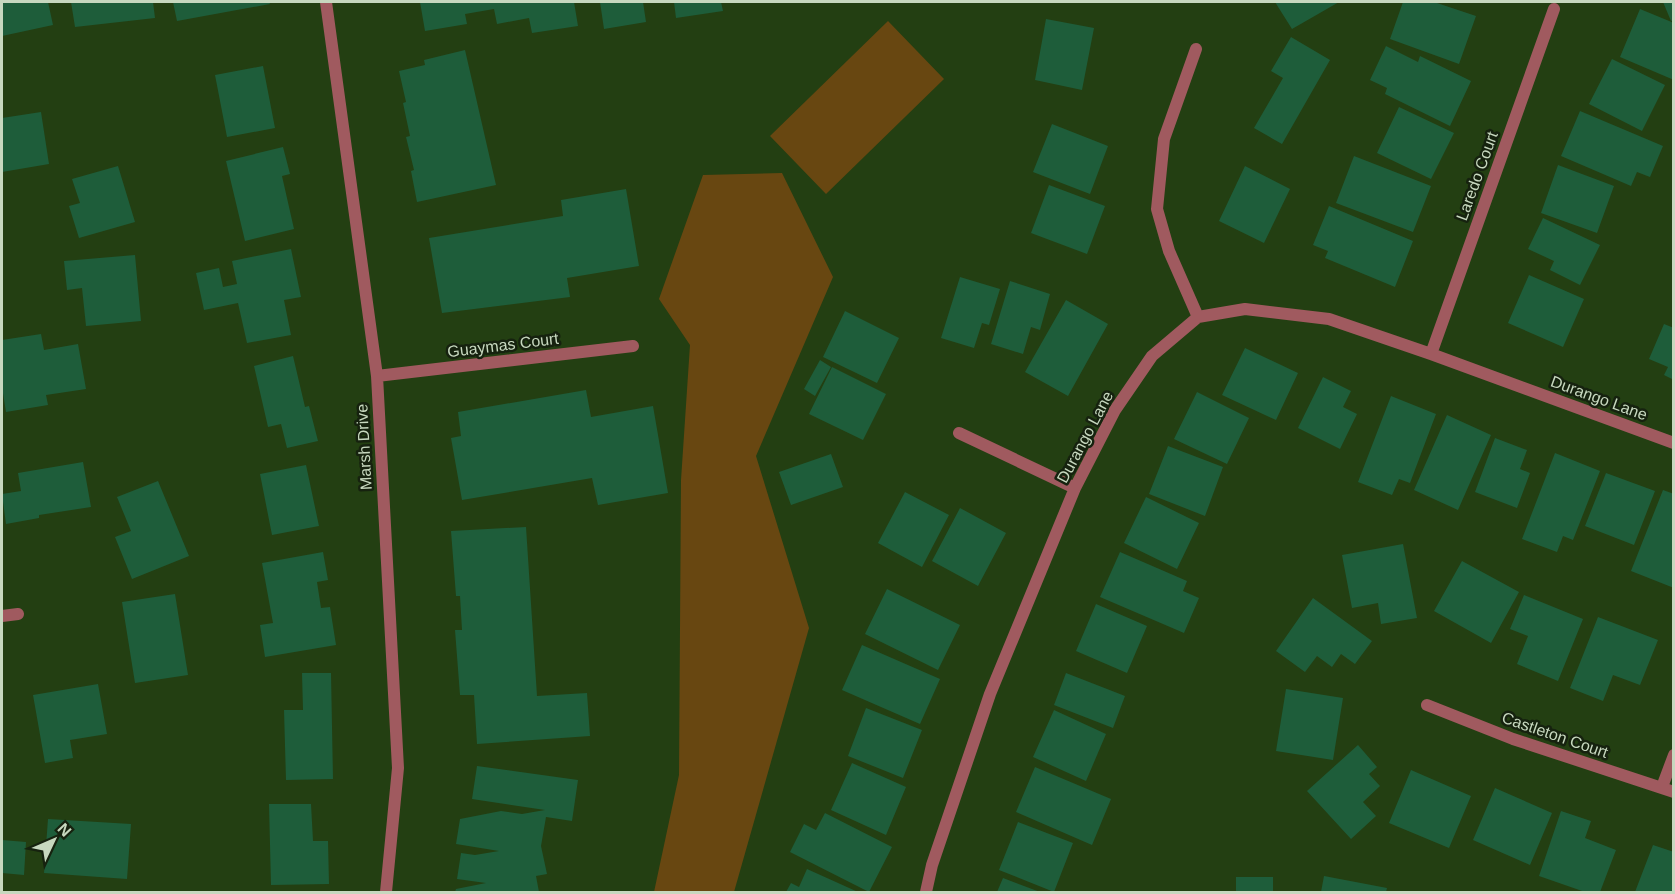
<svg xmlns="http://www.w3.org/2000/svg" width="1675" height="894" font-family="Arial,sans-serif">
<rect width="100%" height="100%" fill="#233f12"/>
<path fill="#684711" d="M888 21 944 79 826 194 770 136Z
M782 173 833 277 756 456 809 628 734 892H654L679 775 681 480 690 345 659 299 703 175Z"/>
<path fill="#1e5d3a" d="M2 2H48L53 25 2 36Z
M71 2H153L155 18 75 27Z
M173 2H269L270 4 177 21Z
M420 2H574L578 26 532 33 529 18 497 24 494 9 465 14 467 24 425 31Z
M600 2H643L646 22 604 29Z
M674 2H721L723 11 676 18Z
M1275 2H1339L1292 29Z
M1403 2H1434L1476 16 1459 64 1390 39Z
M1663 2H1674V20L1671 21Z
M1640 9 1674 23V80L1620 57Z
M1046 19 1094 28 1082 90 1035 80Z
M1291 37 1330 60 1282 144 1254 128 1283 78 1271 71Z
M1386 46 1418 62 1420 56 1471 81 1450 126 1385 94 1387 88 1370 80Z
M465 50 496 185 417 202 411 171 414 170 406 137 410 136 403 103 406 102 399 71 425 65 424 60Z
M1612 59 1665 85 1642 131 1589 104Z
M263 66 275 128 227 137 215 75Z
M1399 107 1454 133 1431 179 1377 153Z
M1580 111 1663 146 1650 177 1637 172 1631 186 1561 156Z
M41 112 49 164 2 172V118Z
M1052 124 1108 146 1090 194 1033 172Z
M283 147 290 174 282 176 294 229 245 241 226 161Z
M1354 156 1431 186 1413 232 1336 203Z
M1558 165 1614 186 1597 233 1541 213Z
M118 166 135 222 79 238 69 206 80 203 72 179Z
M1245 166 1290 189 1264 243 1219 221Z
M1049 185 1105 206 1087 254 1031 233Z
M626 189 639 266 567 278 570 297 442 313 429 238 563 216 561 200Z
M1329 206 1413 241 1395 287 1325 258 1328 251 1313 245Z
M1543 218 1600 245 1580 285 1550 270 1554 261 1528 249Z
M291 249 301 297 284 300 291 335 247 343 238 303 204 310 196 273 219 268 223 287 237 284 232 261Z
M135 255 141 321 86 326 82 288 67 290 64 261Z
M1529 275 1584 299 1563 347 1508 323Z
M960 277 1000 289 989 325 982 323 974 348 941 338Z
M1010 281 1050 294 1040 330 1031 327 1023 354 991 344Z
M1066 300 1108 324 1068 396 1025 372Z
M845 311 899 338 877 383 823 357Z
M1664 324 1674 328V380L1664 375 1668 367 1649 359Z
M41 334 44 350 78 344 86 389 46 395 48 405 6 412 2 387V340Z
M1245 348 1298 373 1276 420 1222 395Z
M293 356 305 407 309 406 318 441 287 448 281 424 268 427 254 366Z
M820 360 831 367 815 396 804 389Z
M832 367 886 394 863 440 809 414Z
M1323 377 1351 391 1343 407 1357 414 1340 449 1298 428Z
M586 390 591 417 653 406 668 493 598 505 592 478 462 500 451 438 461 436 458 412Z
M1197 392 1249 418 1227 464 1174 439Z
M1391 396 1436 414 1410 483 1399 479 1392 495 1358 482Z
M1447 415 1491 435 1458 510 1414 490Z
M1495 438 1527 450 1520 469 1530 473 1517 508 1475 492Z
M1168 446 1223 467 1205 516 1149 494Z
M1555 453 1600 471 1573 540 1563 536 1557 552 1522 539Z
M831 454 843 487 791 505 779 472Z
M83 462 91 507 39 515V518L6 524 2 494 21 491 18 473Z
M306 465 319 526 272 535 260 474Z
M1606 473 1655 491 1634 545 1585 526Z
M158 481 189 556 132 579 115 537 131 531 117 497Z
M1663 490 1674 494V588L1631 571Z
M905 492 949 515 922 567 878 543Z
M1146 497 1199 523 1177 569 1124 543Z
M960 508 1006 533 978 586 932 561Z
M526 527 537 696 587 693 590 736 477 744 474 695H460L455 630H462L460 596H456L451 531Z
M1403 544 1417 618 1381 624 1378 603 1352 608 1342 555Z
M323 552 328 580 317 582 321 608 330 607 336 645 265 657 260 625 273 623 262 563Z
M1120 552 1187 581 1183 591 1199 598 1184 633 1100 597Z
M1462 561 1519 592 1491 643 1434 611Z
M887 589 960 625 938 670 865 634Z
M175 594 188 675 135 683 122 602Z
M1524 595 1583 619 1558 681 1517 664 1528 636 1510 629Z
M1313 598 1372 641 1355 664 1341 654 1332 667 1317 656 1305 672 1276 651Z
M1096 604 1147 626 1127 673 1076 651Z
M1598 617 1658 640 1640 685 1613 675 1603 701 1570 688Z
M862 645 940 679 920 724 842 690Z
M302 673H331L333 779 286 780 284 710H303Z
M1066 673 1125 696 1113 728 1054 705Z
M98 684 107 734 70 740 73 758 45 763 33 695Z
M1286 689 1343 698 1333 760 1276 751Z
M866 708 922 730 903 778 848 756Z
M1054 710 1106 734 1086 781 1033 757Z
M1358 745 1377 767 1369 774 1380 786 1363 802 1376 816 1351 839 1307 791Z
M852 763 906 787 886 835 831 810Z
M477 766 578 780 572 821 546 817 541 846 547 874 536 876 539 892H455L456 889 486 883 457 879 461 853 475 855 499 851 456 844 460 819 501 811 522 814 545 810 472 799Z
M1035 767 1111 799 1092 845 1016 812Z
M1411 770 1471 796 1449 848 1389 823Z
M1495 788 1552 813 1530 865 1473 840Z
M269 804H311L313 841H328L329 884 271 885Z
M1561 811 1591 821 1585 838 1616 850 1600 892H1585L1539 876Z
M825 813 892 847 869 892 790 852 804 824 816 830Z
M48 819 131 824 127 879 44 873Z
M1018 822 1073 843 1054 892 999 870Z
M2 840 26 842 24 875 2 873Z
M1653 845 1674 852V892H1635Z
M807 869 858 892H786L791 883 799 887Z
M1324 876 1387 888 1386 892H1321Z
M1236 877H1273V892H1236Z
M1003 878 1040 892H997Z"/>
<g fill="none" stroke-linecap="round" stroke-linejoin="round">
<path stroke="#a05a5f" stroke-width="12" d="M326 2 377 376 398 768 386 892
M1196 49 1164 139 1157 209 1169 251 1198 317
M1431 354 1554 9
M377 376 633 346
M959 433 1075 488
M2 616 18 614
M1427 705 1513 739 1674 792
M1662 787 1674 755
M926 892 932 865 990 694 1075 488 1115 410 1152 356 1198 317 1245 309 1329 319 1431 354 1674 443"/>
</g>
<g text-anchor="middle" dominant-baseline="central" stroke-width="5" stroke-linejoin="round" paint-order="stroke">
<g font-size="16" fill="#c7d8bf" stroke="#16220f">
<text transform="translate(1477 176) rotate(-70)">Laredo Court</text>
<text transform="translate(503 345) rotate(-7)">Guaymas Court</text>
<text transform="translate(1599 398) rotate(20)">Durango Lane</text>
<text transform="translate(1085 437) rotate(-62)">Durango Lane</text>
<text transform="translate(364 447) rotate(-93)">Marsh Drive</text>
<text transform="translate(1555 735) rotate(19)">Castleton Court</text>
</g>
</g>
<rect width="1675" height="894" fill="none" stroke="#c7d8bf" stroke-width="6"/>
<g transform="translate(54 840) rotate(46)" stroke="#16220f" stroke-width="4.5" paint-order="stroke">
<path d="M0-4.5L10 22L0 15L-10 22Z" fill="#c7d8bf"/>
<text y="-9" font-size="16" font-weight="bold" text-anchor="middle" fill="#c7d8bf">N</text>
</g>
</svg>
